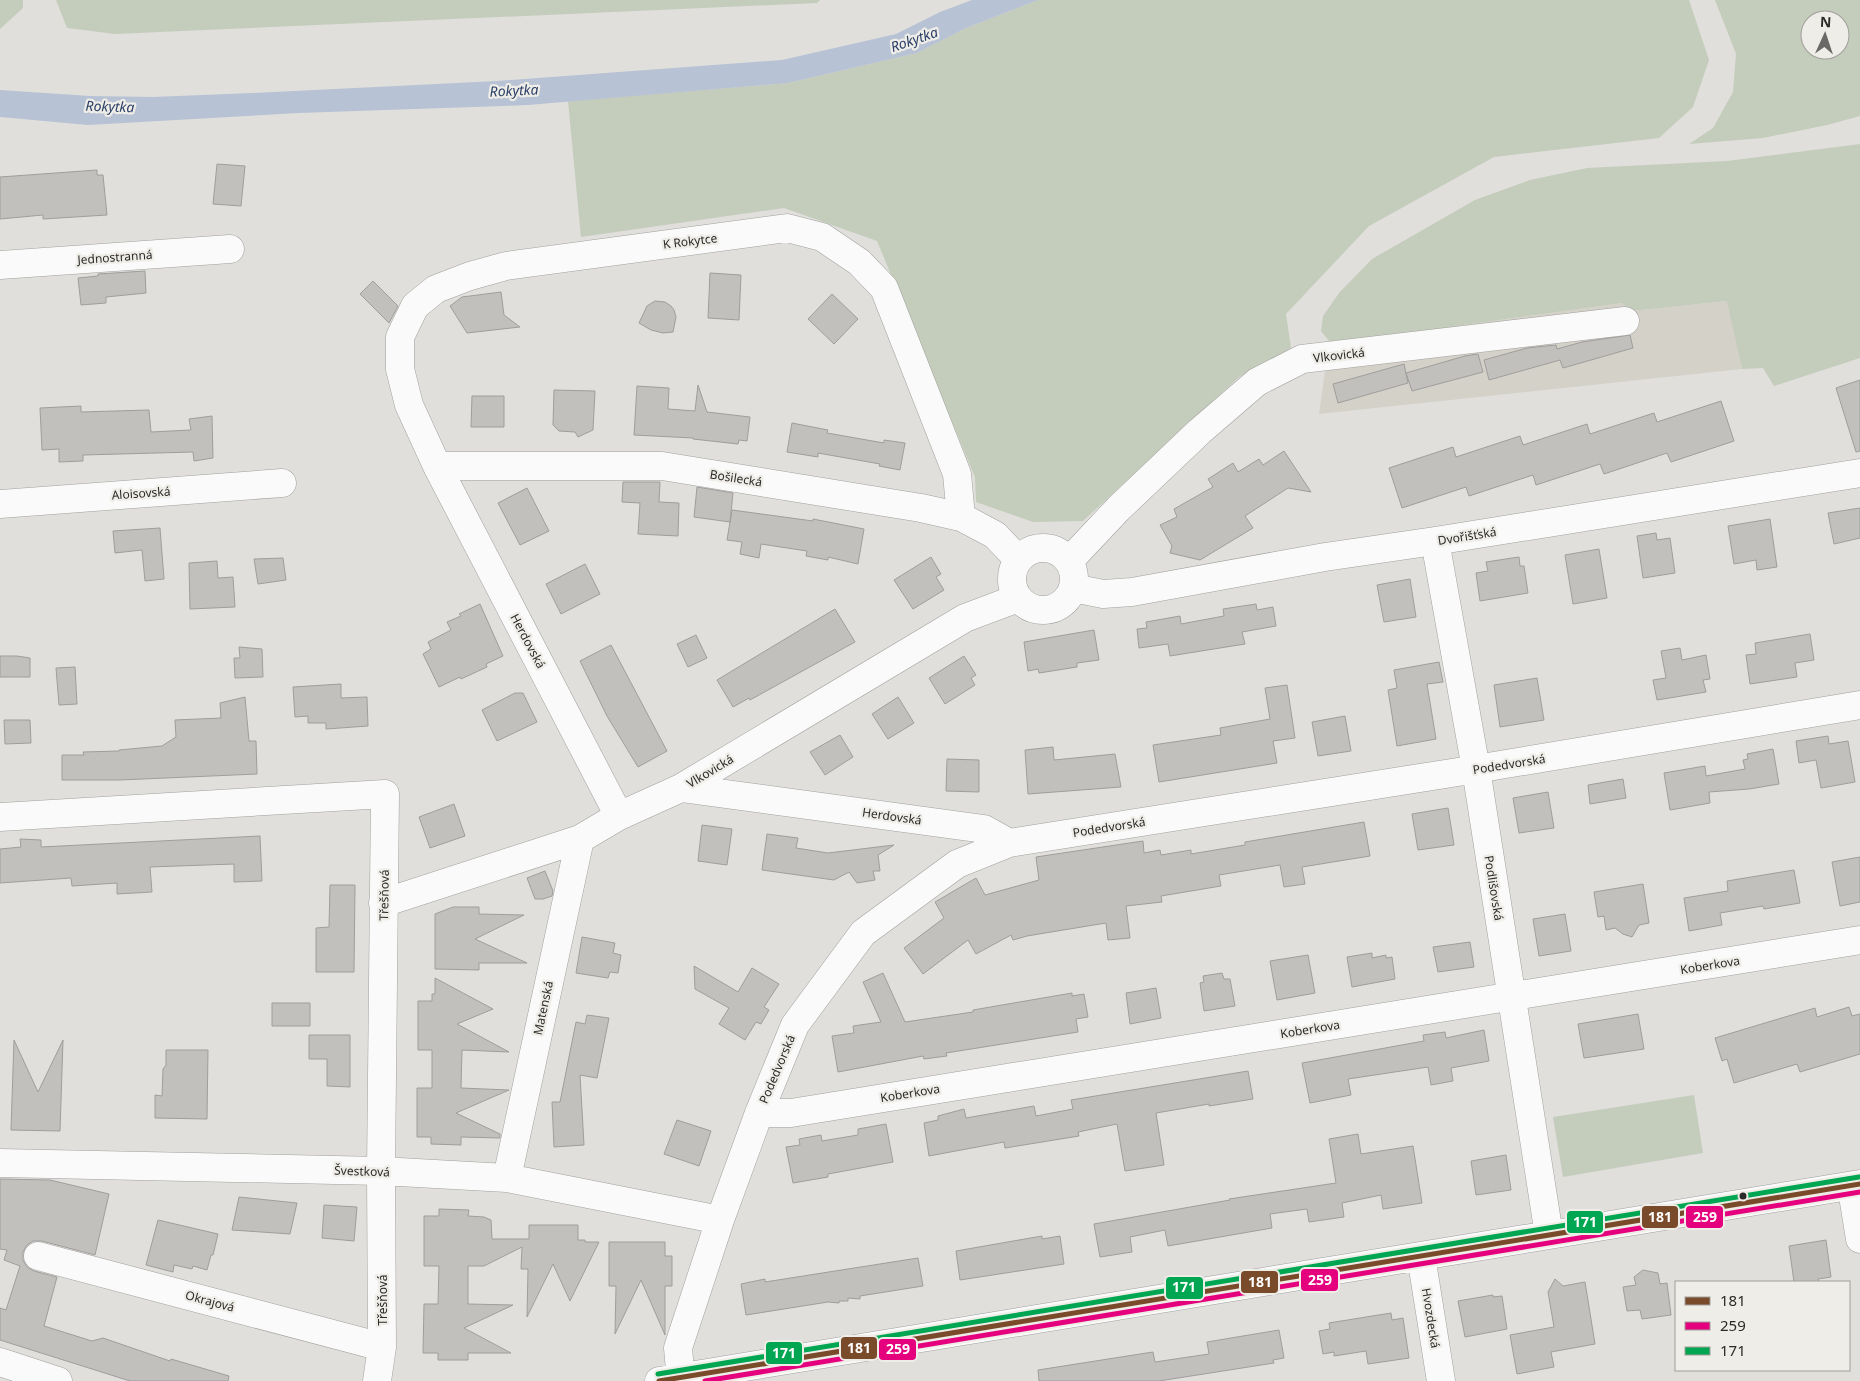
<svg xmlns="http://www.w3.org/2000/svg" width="1860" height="1381" font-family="'Noto Sans',sans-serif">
<rect width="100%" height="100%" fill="#e0dfdc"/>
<path fill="#d4d1c9" d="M1728 301 1742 369 1319 414 1329 341 1354 344 1463 325 1622 303 1631 311Z"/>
<path fill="#c4ccbb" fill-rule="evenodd" d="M0 0H23V8L0 29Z
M56 0H820L817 3 115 34 67 28Z
M1038 0H1689L1709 60 1693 107 1659 138 1494 157 1369 226 1286 314 1291 348 1239 377 1083 521 1033 522 976 502 975 477 877 241 784 208 581 237 568 101 788 83 917 53 964 29Z
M1715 0H1860V116L1827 125 1763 138 1689 144 1713 128 1733 92 1736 54ZM1810 20H1840V50H1810Z
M1860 144V358L1774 386 1763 368 1742 369 1727 301 1631 311 1622 303 1463 325 1354 344 1329 341 1321 331 1323 316 1339 293 1372 259 1475 200 1530 180 1587 168 1727 161Z
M1694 1095 1703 1153 1563 1177 1553 1117Z"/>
<path fill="#b7c2d4" d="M972 0H1038L964 29 917 53 788 83 528 105 299 113 88 125 0 117V90L90 96 153 97 252 93 497 81 782 60 896 34 940 12Z"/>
<path fill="#c1c0bd" stroke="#9f9e9c" d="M217 164 245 166 241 206 213 204Z
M97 170V175H103L107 215 43 219V215L0 219V177Z
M145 271 146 293 106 297V303L81 305 78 278 98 276V274Z
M710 273 741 275 739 320 708 318Z
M373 281 398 306 389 323 360 294Z
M501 292 504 315 520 327 467 333 450 306 462 297Z
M832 294 858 319 834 344 808 319Z
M655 301 665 302 671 306 674 310 676 317 673 332 663 333 651 330 639 323 647 306Z
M1630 335 1633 348 1563 368 1560 360 1489 380 1484 360 1527 348 1556 345 1557 349 1582 342Z
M1478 354 1483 372 1412 391 1406 373 1465 356Z
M1404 364 1408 383 1338 403 1333 384Z
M1860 380V451L1856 452 1836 388Z
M698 385 707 412 750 417 747 441 739 440 738 444 693 439V438L634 435 637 386 669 388 668 409 695 411Z
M554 390 595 391 593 430 578 437 575 432 559 431 553 425Z
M472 396H504V427H471Z
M1721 401 1734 441 1671 462 1667 453 1604 474 1600 464 1536 485 1533 475 1469 496 1466 487 1402 508 1389 468 1453 447 1456 457 1520 436 1523 445 1587 424 1590 434 1654 413 1657 422Z
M81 406V412L149 410 151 432 191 430 189 419 212 416 213 458 194 461 193 452 83 455V461L59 462V449L42 450 40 408Z
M792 423 828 430 827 433 884 443V440L905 443 900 470 879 466 880 464 818 453V457L787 452Z
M1284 451 1311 492 1288 488 1245 516 1253 528 1200 560 1170 553 1172 546 1160 525 1177 517 1174 509 1213 487 1208 479 1233 463 1238 472 1259 459 1263 465Z
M623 482H660L659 502 679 503 678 536 638 534 640 503 622 502Z
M697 487 733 493 730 522 694 517Z
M527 488 549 531 520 545 498 503Z
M1860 508V538L1834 544 1828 513Z
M732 510 813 521V519L864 529 858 564 828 557V560L806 556 807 551 761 544 759 558 740 554 742 542 727 540Z
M1770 519 1777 567 1757 570 1756 560 1734 564 1728 526Z
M160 528 164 579 145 581 142 550 115 553 113 531Z
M1656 533 1657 540 1670 538 1675 573 1643 578 1637 536Z
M1599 549 1607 598 1573 604 1565 555Z
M931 557 941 574 936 577 944 590 913 609 894 580Z
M1519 557 1520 566H1524L1528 593 1480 601 1476 573 1488 571 1486 562Z
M283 558 286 580 258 584 254 559Z
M217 561 218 578 233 577 235 607 190 609 189 563Z
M585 564 600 594 561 614 546 584Z
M1410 579 1416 617 1384 622 1377 585Z
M480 604 503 656 486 664 487 667 461 679 460 677 439 687 423 654 431 649 428 642 451 630 447 622 461 616 459 614Z
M1256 604 1257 610 1273 607 1276 626 1242 632 1245 644 1170 656 1168 644 1139 648 1137 629 1147 628 1146 622 1180 616 1181 624 1224 616 1223 609Z
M835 609 855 642 750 700 749 698 733 707 717 680Z
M1094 630 1099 660 1077 663V667L1039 673 1038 669 1028 671 1024 642Z
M1810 634 1814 660 1795 663 1797 677 1750 684 1746 655 1756 654 1755 643Z
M696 635 707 658 688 667 677 644Z
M611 645 667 751 638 767 607 716 580 661Z
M239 647 262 649 263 677 235 678 234 658H240Z
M1680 648 1682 660 1706 655 1710 679 1703 680 1706 692 1657 700 1653 680 1666 678 1661 651Z
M0 656H17L30 658V677H0Z
M964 656 976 675 971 678 975 685 945 704 929 678Z
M1439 662 1443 682 1427 684 1436 739 1397 746 1388 690 1397 688 1394 670Z
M75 667 77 704 59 705 56 668Z
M1537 678 1544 720 1500 727 1494 685Z
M341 684V698L367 697 368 726 326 729V723H308V716L295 717 293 687Z
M1287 685 1295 738 1273 741 1277 763 1159 782 1153 745 1221 735 1220 728 1270 719 1265 688Z
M515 693H523L537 722 497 741 482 710Z
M245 697 249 741H256L257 774 120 780H62V755H84L83 752 119 751V750L162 746 176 737 175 720 221 718 220 703Z
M898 697 914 723 888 739 872 714Z
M1345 716 1351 751 1318 756 1312 722Z
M4 720H30L31 743 5 744Z
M840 735 853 757 825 775 810 752Z
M1828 736 1829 744 1848 741 1855 782 1821 788 1816 760 1799 763 1796 741Z
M1053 747 1054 760 1115 754 1121 787 1028 794 1025 750Z
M1773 749 1779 784 1749 789 1709 792 1710 803 1670 810 1664 773 1705 766 1706 776 1745 769 1743 760 1748 759 1747 754Z
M947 759 979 760V792L946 791Z
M1623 779 1626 798 1590 804 1588 785Z
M1548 792 1554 828 1519 833 1513 798Z
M454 804 465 836 430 848 419 817Z
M1448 808 1454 845 1418 850 1412 814Z
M1364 822 1370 856 1302 867 1305 884 1284 887 1280 865 1219 875 1221 886 1161 896 1162 902 1126 906 1130 938 1108 940 1106 923 1027 936 1013 940 1011 935 976 954 968 940 923 974 904 948 944 918 935 902 976 878 985 895 1039 880 1036 857 1143 841 1144 853 1160 850 1161 855 1191 850V854L1245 845V842Z
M702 825 732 829 727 865 698 861Z
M767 834 798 838 796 848 828 853 894 845 878 855 880 871H873L875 880 857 883 849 872 834 880 762 870Z
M260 836 262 881 234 882V864L150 867 152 892 117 894V883L72 886 71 878 0 883V849L21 847 20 839 41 840V847Z
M1860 857V902L1840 906 1832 862Z
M1794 870 1800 903 1764 909 1763 906 1720 913 1722 925 1689 931 1684 898 1728 891 1727 881Z
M545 871 553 891 552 896 543 899H535L527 878Z
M1643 884 1649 923 1639 925 1632 937 1623 934 1615 928 1606 930 1604 916 1598 917 1594 892Z
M330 885H355L354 972H316V928L329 927Z
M453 907H479V914L524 915 475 939 527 963H479V970L435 969V914Z
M1565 914 1571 951 1539 956 1533 919Z
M582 937 615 943 613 953 621 955 618 973 610 972 608 978 576 973Z
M1470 942 1474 967 1438 972 1433 947Z
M1372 953V958L1386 955V958L1392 957 1395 979 1352 987 1347 957Z
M1308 955 1315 993 1277 1000 1270 961Z
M694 966 738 992 752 968 779 984 764 1007 769 1010 761 1024 756 1022 745 1040 719 1024 729 1008 695 989Z
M883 973 905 1022 973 1012V1010L1072 993V996L1084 994 1088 1017 1076 1019 1078 1032 946 1053 947 1056 924 1059 923 1056 838 1072 832 1036 854 1033 853 1026 881 1022 863 982Z
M1222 973 1224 979H1230L1235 1006 1204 1011 1200 983 1204 982 1203 976Z
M435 978 493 1009 457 1024 509 1052 462 1050 461 1088 509 1090 456 1113 500 1134V1138L461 1137V1145L431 1144V1137H417V1088H432V1050H418V1001H432V994H435Z
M1156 988 1161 1018 1130 1024 1126 993Z
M272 1003H310V1026H272Z
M1849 1007 1852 1016 1860 1014V1054L1800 1072 1797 1064 1734 1083 1727 1059 1722 1061 1715 1038 1815 1008 1817 1017Z
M1638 1014 1644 1049 1584 1058 1578 1024Z
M587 1015 609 1018 597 1078 580 1075 584 1145 554 1147 552 1102H560L576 1022 585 1024Z
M1484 1030 1489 1061 1451 1068 1453 1081 1431 1085 1428 1067 1348 1079 1351 1095 1310 1103 1302 1063 1424 1041 1423 1035 1445 1032 1446 1038Z
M309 1035H350V1087L327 1086V1059H309Z
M14 1040 38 1092 63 1040 60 1131 11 1130Z
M166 1050H208L207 1119 155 1118V1095L162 1096 163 1069 166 1065Z
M1248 1071 1253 1099 1209 1106V1104L1156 1113 1164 1165 1125 1171 1117 1124 1078 1132 1079 1136 1005 1148 1004 1142 929 1156 924 1123 938 1120V1116L964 1109 966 1118 1034 1106 1036 1116 1073 1109 1071 1100Z
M677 1120 711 1131 699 1166 664 1154Z
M886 1124 893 1162 828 1174V1177L793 1183 786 1147 800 1145 799 1139 821 1135 822 1141 858 1135V1129Z
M1358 1134 1361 1154 1413 1146 1422 1203 1383 1209 1381 1195 1342 1203 1344 1217 1309 1222 1307 1209 1270 1214 1272 1228 1168 1246 1165 1230 1130 1237 1132 1252 1100 1257 1094 1224 1230 1200 1229 1199 1336 1183 1329 1139Z
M1506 1155 1511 1190 1476 1195 1471 1161Z
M0 1179 50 1180 109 1194 95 1255 42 1241H33L27 1245 23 1252V1260L27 1267 34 1271 57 1277 44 1326 92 1341 103 1338 170 1361 171 1359 229 1376 228 1381H130L0 1340V1308L6 1310 20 1266 4 1260 7 1250 0 1249Z
M239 1197 297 1203 290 1234 232 1230Z
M324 1205 357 1207 354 1241 322 1238Z
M439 1209 469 1210 468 1216 484 1217 491 1220 492 1239H529V1225H578V1240H585V1242H599L570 1301 553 1264 527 1317 528 1269H521L522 1247 484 1266H468V1304L513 1305 464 1328 511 1353H468V1360H438V1353H423L424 1304H438L439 1266H424V1216H439Z
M158 1220 218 1234 213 1255H211L207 1270 193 1266 192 1269 174 1265 173 1272 146 1265Z
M1042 1236V1239L1060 1236 1064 1264 960 1280 956 1251Z
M1826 1240 1831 1277 1818 1279 1819 1282H1794L1789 1246Z
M609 1242H665V1256H672V1286H665V1335L641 1280 615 1334 616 1286H609Z
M918 1258 923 1286 860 1296V1299L848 1298V1301H839V1303L828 1302 746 1315 741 1284 765 1279V1282Z
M1643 1270 1658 1273 1660 1284 1667 1283 1671 1315 1642 1319 1640 1310 1627 1311 1623 1287 1636 1285 1634 1277Z
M1555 1279 1563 1286 1585 1282 1595 1344 1551 1352 1554 1367 1517 1374 1510 1335 1554 1327 1548 1292Z
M1493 1295V1297L1502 1296 1507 1329 1465 1337 1458 1301Z
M1391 1313 1392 1320 1403 1318 1409 1358 1368 1364 1366 1351 1334 1356V1352L1323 1354 1319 1331 1330 1329 1329 1323Z
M1279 1330 1284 1358 1273 1360 1274 1363 1159 1381H1039L1038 1370 1153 1352 1155 1362 1209 1354 1207 1342Z"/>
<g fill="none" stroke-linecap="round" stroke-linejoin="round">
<g stroke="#a1a09e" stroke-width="29">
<path id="minor" d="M0 265 230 249
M437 466H662L921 508 961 517 995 535 1018 559
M0 504 282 483
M1435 541 1476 769 1549 1235
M1012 579a31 31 0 1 1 62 0a31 31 0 1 1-62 0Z
M1069 561 1118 509 1200 431 1257 382 1302 359 1625 321
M1073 588 1103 594 1132 592 1325 557 1435 541 1860 473
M681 788 984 829 1009 843
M619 816 437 466 409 405 400 369V337L415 306 436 289 470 276 506 266 787 228 822 237 859 262 884 288 957 474 961 517
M0 817 385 794 381 1171 382 1347 377 1381
M383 903 580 839 619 816 681 788 965 618 1018 598
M759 1113H791L1860 940
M0 1163 381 1171 507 1178 720 1220
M507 1178 580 839
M1856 1185 1854 1202 1860 1239
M38 1256 382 1347
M1421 1256 1441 1381
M0 1362 58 1381
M659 1381 1860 1184
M681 1381 678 1348 720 1220 759 1113 795 1025 863 933 957 864 1009 843 1458 772 1860 705"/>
</g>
<use href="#minor" stroke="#fafafa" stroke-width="28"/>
<g stroke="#efede7" stroke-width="9">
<path id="bus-1" d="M659 1381 1860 1184"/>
</g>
<g stroke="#efede7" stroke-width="9">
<path id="bus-2" d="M705 1381 1860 1192"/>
</g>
<g stroke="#efede7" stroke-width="9">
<path id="bus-3" d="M658 1374 1859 1177"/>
</g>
<use href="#bus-1" stroke="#7a4b2a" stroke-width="5"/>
<use href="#bus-2" stroke="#e5007d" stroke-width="5"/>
<use href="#bus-3" stroke="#00a651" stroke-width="5"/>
</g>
<circle fill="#2b2a28" stroke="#efede7" stroke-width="2" cx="1743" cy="1196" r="4.5"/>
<g text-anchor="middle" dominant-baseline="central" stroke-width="4.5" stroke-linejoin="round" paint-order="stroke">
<g font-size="12" fill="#2b2a28" stroke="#efede7">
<text transform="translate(690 241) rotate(-7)">K Rokytce</text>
<text transform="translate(115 257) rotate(-4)">Jednostranná</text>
<text transform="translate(1339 355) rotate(-7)">Vlkovická</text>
<text transform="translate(736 478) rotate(9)">Bošilecká</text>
<text transform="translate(141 493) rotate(-4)">Aloisovská</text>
<text transform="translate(1467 536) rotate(-9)">Dvořišťská</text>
<text transform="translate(528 641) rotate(62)">Herdovská</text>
<text transform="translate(1509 764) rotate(-9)">Podedvorská</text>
<text transform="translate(710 771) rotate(-31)">Vlkovická</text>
<text transform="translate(892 816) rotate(8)">Herdovská</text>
<text transform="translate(1109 827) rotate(-9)">Podedvorská</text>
<text transform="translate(1494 888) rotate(81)">Podlišovská</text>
<text transform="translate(384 895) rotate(-89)">Třešňová</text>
<text transform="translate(1710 965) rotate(-9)">Koberkova</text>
<text transform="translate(543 1008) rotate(-78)">Matenská</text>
<text transform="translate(1310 1029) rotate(-9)">Koberkova</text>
<text transform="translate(777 1069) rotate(-67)">Podedvorská</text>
<text transform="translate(910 1093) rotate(-9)">Koberkova</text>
<text transform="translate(362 1171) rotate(2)">Švestková</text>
<text transform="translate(382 1300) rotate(-90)">Třešňová</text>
<text transform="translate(210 1301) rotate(15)">Okrajová</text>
<text transform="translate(1431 1318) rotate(81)">Hvozdecká</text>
</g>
<g font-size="14" font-style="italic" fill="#2b4068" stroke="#efede7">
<text transform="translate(914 39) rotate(-19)">Rokytka</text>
<text transform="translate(514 90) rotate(-3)">Rokytka</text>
<text transform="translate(110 106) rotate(2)">Rokytka</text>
</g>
</g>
<g stroke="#efede7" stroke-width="2">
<rect x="1641" y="1205" width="38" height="24" rx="5" fill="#7a4b2a"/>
<rect x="1685" y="1205" width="39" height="24" rx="5" fill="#e5007d"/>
<rect x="1566" y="1210" width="38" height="24" rx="5" fill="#00a651"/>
<rect x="1300" y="1268" width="39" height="24" rx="5" fill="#e5007d"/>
<rect x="1240" y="1270" width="39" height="24" rx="5" fill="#7a4b2a"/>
<rect x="1165" y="1276" width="39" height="24" rx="5" fill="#00a651"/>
<rect x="840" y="1336" width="38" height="24" rx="5" fill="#7a4b2a"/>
<rect x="878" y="1338" width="39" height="23" rx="5" fill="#e5007d"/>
<rect x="765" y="1341" width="38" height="24" rx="5" fill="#00a651"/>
</g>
<g font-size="14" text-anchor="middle" font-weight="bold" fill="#fff">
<text x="1660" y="1222">181</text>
<text x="1705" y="1222">259</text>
<text x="1585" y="1227">171</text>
<text x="1320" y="1285">259</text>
<text x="1260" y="1287">181</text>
<text x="1184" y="1292">171</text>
<text x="859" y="1353">181</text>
<text x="898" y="1354">259</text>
<text x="784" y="1358">171</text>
</g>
<rect x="1675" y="1281" width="175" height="90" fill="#efede7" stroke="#a19f9b"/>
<rect x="1685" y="1297" width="25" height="8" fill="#7a4b2a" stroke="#a19f9b"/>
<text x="1720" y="1306" font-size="15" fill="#2b2a28">181</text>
<rect x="1685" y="1322" width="25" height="8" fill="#e5007d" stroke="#a19f9b"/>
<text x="1720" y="1331" font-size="15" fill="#2b2a28">259</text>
<rect x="1685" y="1347" width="25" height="8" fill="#00a651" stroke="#a19f9b"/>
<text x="1720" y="1356" font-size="15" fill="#2b2a28">171</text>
<g transform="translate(1825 35) rotate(3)"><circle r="24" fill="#efede7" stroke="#a19f9b"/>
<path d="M0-4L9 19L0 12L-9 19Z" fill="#6a6967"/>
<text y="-8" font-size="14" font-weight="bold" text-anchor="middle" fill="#2b2a28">N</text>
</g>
</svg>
